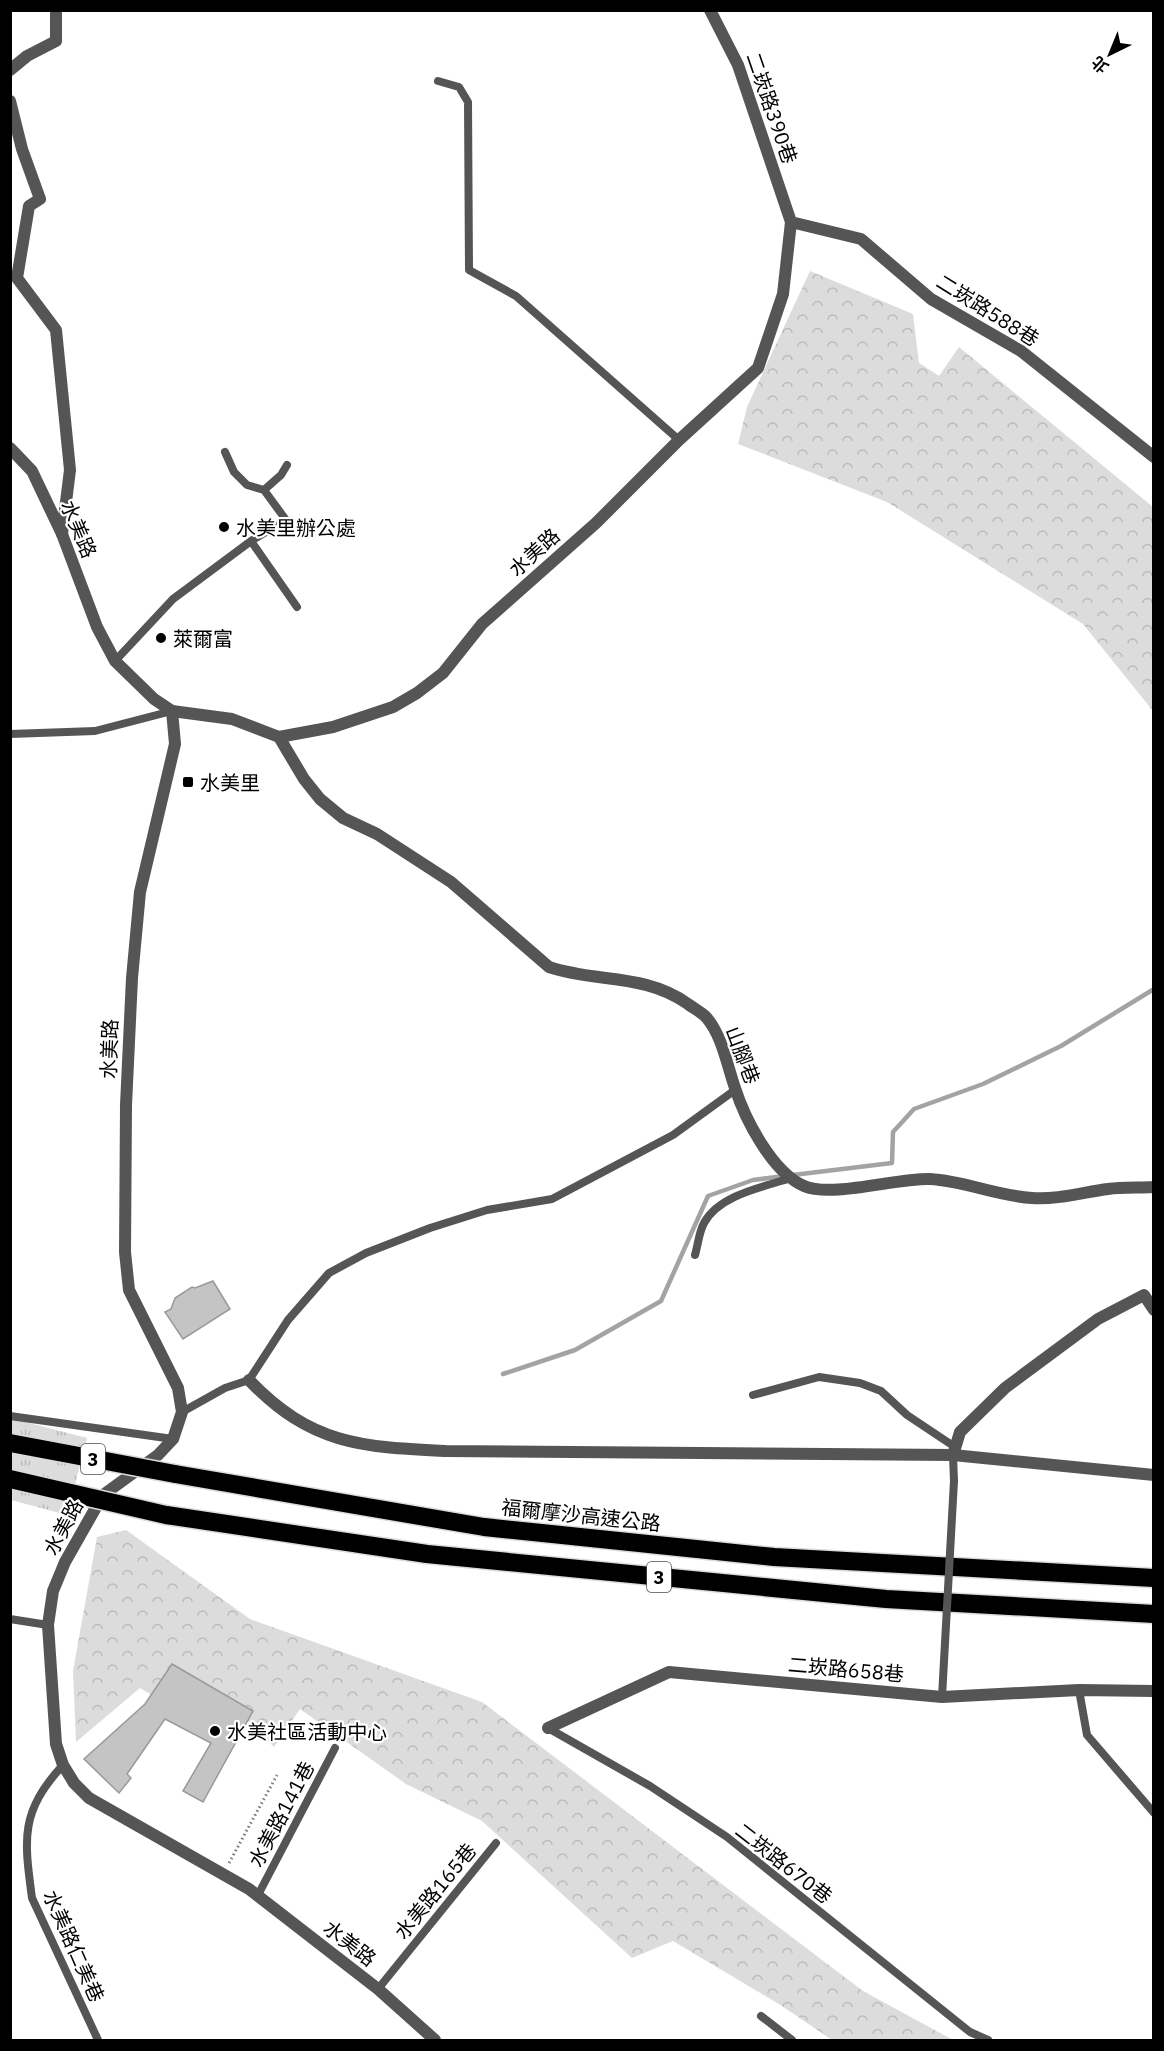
<svg xmlns="http://www.w3.org/2000/svg" width="1164" height="2051" font-family="'IBM Plex Sans','Noto Sans TC',sans-serif">
<defs>
<pattern id="grass-tufts" width="24" height="20" patternUnits="userSpaceOnUse" patternTransform="scale(1.5)"><rect width="24" height="20" fill="#dcdcdc"/><path d="M3 7l-1-3M5 7V3M7 7l1-3M15 17l-1-3M17 17v-4M19 17l1-3" fill="none" stroke="#bbb"/></pattern>
<pattern id="forest-crowns" width="20" height="18" patternUnits="userSpaceOnUse" patternTransform="scale(1.5)"><rect width="20" height="18" fill="#dcdcdc"/><path d="M2 6a3 3 0 1 1 6 0M12 15a3 3 0 1 1 6 0" fill="none" stroke="#bbb"/></pattern>
</defs>
<rect width="100%" height="100%" fill="#fff"/>
<path fill="url(#grass-tufts)" d="M10 1418 87 1438 67 1515 11 1500Z"/>
<path fill="url(#forest-crowns)" d="M810 271 913 314 919 363 939 376 959 347 1153 507V711L1083 624 887 502 738 444 747 407Z
M126 1530 250 1619 482 1702 863 1991 953 2040H832L782 2006 673 1941 632 1958 482 1821 406 1784 300 1709 274 1747 235 1709 170 1706 140 1688 76 1742 73 1671 97 1537Z"/>
<g fill="none" stroke-linecap="round" stroke-linejoin="round">
<path stroke="#a3a3a3" stroke-width="4.5" d="M793 1175 892 1163 893 1132 914 1109 983 1084 1061 1046 1154 989
M503 1374 575 1350 661 1301 708 1196 753 1180 785 1176"/>
</g>
<path fill="#c4c4c4" stroke="#999" stroke-width="1.5" d="M213 1281 230 1309 183 1339 165 1312 171 1309 175 1298 192 1287 195 1288Z
M172 1664 253 1711 203 1802 183 1791 211 1743 165 1719 127 1774 131 1778 119 1793 84 1759 145 1704Z"/>
<g fill="none" stroke-linecap="round" stroke-linejoin="round">
<g stroke="#dbdbdb" stroke-width="21">
<path id="motorway" d="M175 1474 484 1527 774 1557 1154 1578
M166 1515 427 1554 886 1599 1154 1614"/>
</g>
<path stroke="#777" stroke-width="3" stroke-dasharray="1.5 3" stroke-linecap="butt" d="M229 1863 277 1775"/>
<path stroke="#555" stroke-width="8" d="M438 81 459 87 468 102 469 270 516 296 679 440
M264 490 281 475 287 465
M251 541 297 607
M115 661 173 599 251 541 286 520 264 490 247 485 234 472 225 452
M10 734 95 731 172 711
M695 1255C698 1245 699 1232 704 1223 719 1195 763 1187 791 1178
M753 1395 819 1377 860 1383 881 1391 907 1415 955 1447
M182 1412 225 1388 249 1380 288 1320 329 1273 366 1253 430 1228 487 1210 552 1199 673 1135 735 1090
M10 1416 173 1439
M953 1455 954 1481
M10 1619 48 1625
M1079 1690 1087 1735 1154 1813
M548 1728 650 1786 727 1837 970 2032 988 2040
M63 1765C20 1812 24 1838 32 1898L98 2040
M258 1895 335 1748
M378 1989 496 1843
M761 2016 792 2040"/>
<path stroke="#555" stroke-width="12" d="M10 70 27 56 56 41V10
M10 101 22 149 40 199 29 206 17 278 56 330 70 470 62 534
M791 222 861 239 931 299 1021 351 1154 457
M172 711 232 719 279 737 333 727 393 707 417 693 443 673 482 624 596 523 679 440 758 368 783 294 791 222 738 65 710 10
M279 737 304 779 320 799 343 818 377 834 451 882 549 967C596 983 645 973 688 1004 693 1008 701 1012 706 1017 722 1035 727 1065 735 1088 745 1119 772 1172 804 1186 832 1198 896 1178 930 1179 965 1181 997 1196 1032 1198 1057 1200 1084 1192 1108 1189 1123 1187 1139 1188 1154 1187
M249 1380C311 1445 362 1447 446 1451L953 1455 1154 1475
M953 1455 960 1432 1005 1388 1098 1319 1144 1295 1154 1310
M548 1728 669 1672 942 1697 1079 1690 1154 1691"/>
<path stroke="#555" stroke-width="12" d="M10 448 32 471 62 534 97 627 115 661 154 699 172 711 175 744 140 892 132 978 126 1105 125 1252 129 1290 178 1388 182 1412 173 1439 158 1455 103 1495 65 1562 53 1591 48 1625 56 1744 63 1765 74 1783 89 1798 249 1889 378 1989 435 2040"/>
<use href="#motorway" stroke="#000" stroke-width="18"/>
<g stroke="#dbdbdb" stroke-width="21" stroke-linecap="butt">
<path id="motorway-bridge" d="M10 1443 175 1474
M10 1479 166 1515"/>
</g>
<path stroke="#555" stroke-width="8" d="M942 1697 954 1481"/>
<use href="#motorway-bridge" stroke="#000" stroke-width="18"/>
</g>
<g fill="#000" stroke="#fff" stroke-width="2">
<circle cx="224" cy="527" r="6"/>
<circle cx="161" cy="638" r="6"/>
<rect x="182" y="776" width="12" height="12" rx="3"/>
<circle cx="215" cy="1731" r="6"/>
</g>
<g text-anchor="middle" dominant-baseline="central" stroke-width="4.5" stroke-linejoin="round" paint-order="stroke">
<g fill="#fff" stroke="#4c4c4c" stroke-width="1.5">
<rect x="81" y="1444" width="24" height="30" rx="4.5"/>
<rect x="647" y="1562" width="24" height="30" rx="4.5"/>
</g>
<g font-size="18" font-weight="bold" fill="#000">
<text x="93" y="1459">3</text>
<text x="659" y="1577">3</text>
</g>
<g font-size="20" fill="#000" stroke="#fff">
<text transform="translate(772 108) rotate(71)">二崁路390巷</text>
<text transform="translate(988 310) rotate(32)">二崁路588巷</text>
<text transform="translate(79 529) rotate(67)">水美路</text>
<text transform="translate(534 552) rotate(-42)">水美路</text>
<text transform="translate(109 1049) rotate(-88)">水美路</text>
<text transform="translate(743 1055) rotate(69)">山腳巷</text>
<text transform="translate(581 1515) rotate(6)">福爾摩沙高速公路</text>
<text transform="translate(63 1527) rotate(-62)">水美路</text>
<text transform="translate(846 1669) rotate(5)">二崁路658巷</text>
<text transform="translate(281 1814) rotate(-62)">水美路141巷</text>
<text transform="translate(784 1863) rotate(38)">二崁路670巷</text>
<text transform="translate(435 1891) rotate(-51)">水美路165巷</text>
<text transform="translate(350 1943) rotate(38)">水美路</text>
<text transform="translate(74 1946) rotate(66)">水美路仁美巷</text>
</g>
<g font-size="20" fill="#000" stroke="#fff" text-anchor="start">
<text x="236" y="527">水美里辦公處</text>
<text x="173" y="638">萊爾富</text>
<text x="200" y="782">水美里</text>
<text x="227" y="1731">水美社區活動中心</text>
</g>
</g>
<rect width="1164" height="2051" fill="none" stroke="#000000" stroke-width="24"/>
<g transform="translate(1110 54) rotate(223)" stroke="#ffffff" stroke-width="4.5" paint-order="stroke">
<path d="M0-4.5L10 22L0 15L-10 22Z" fill="#000000"/>
<text y="-9" font-size="16" font-weight="bold" text-anchor="middle" fill="#000000">北</text>
</g>
</svg>
